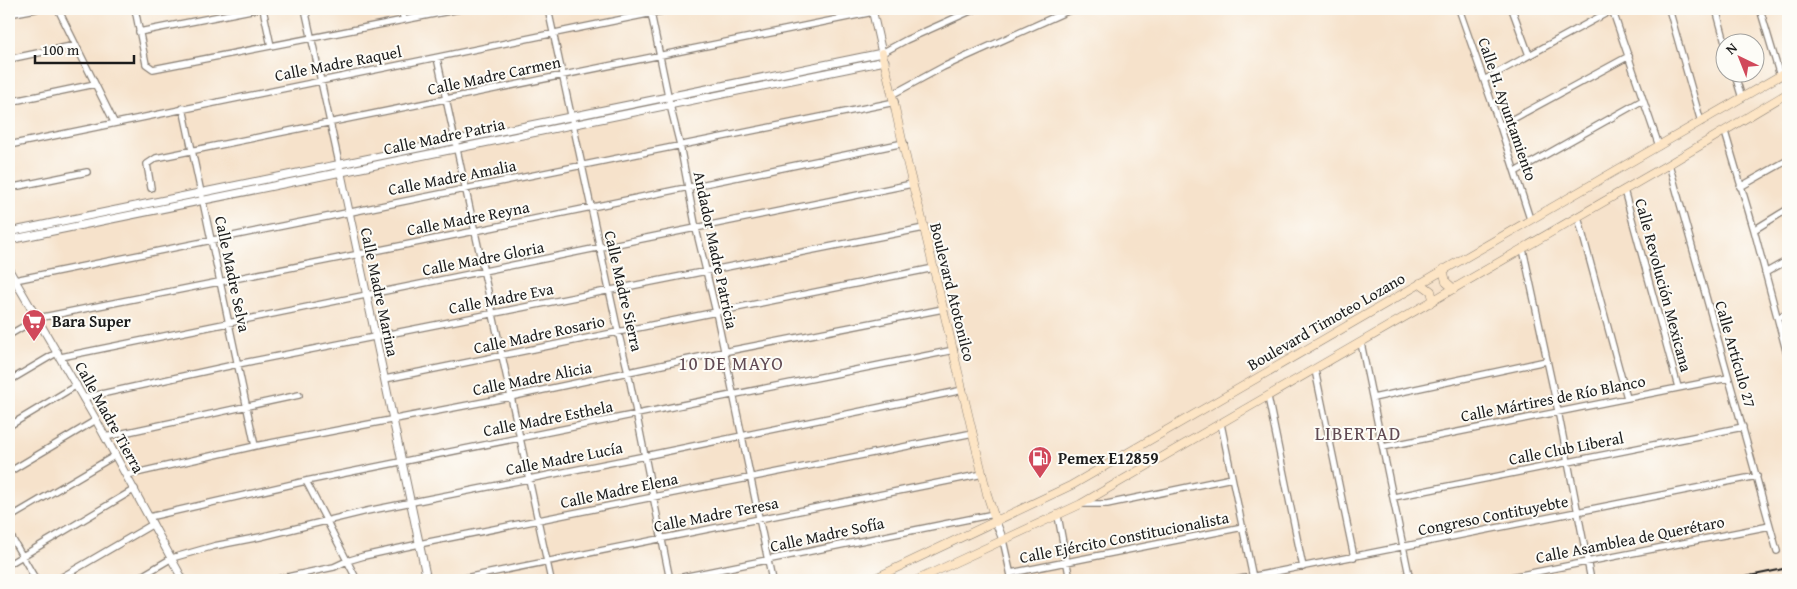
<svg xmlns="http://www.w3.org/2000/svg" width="1797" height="589" font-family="'Gentium Book Plus',serif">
<rect width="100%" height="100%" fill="#fdfcf7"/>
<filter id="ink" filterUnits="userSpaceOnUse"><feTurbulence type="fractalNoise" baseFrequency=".02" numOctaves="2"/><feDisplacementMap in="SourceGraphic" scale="10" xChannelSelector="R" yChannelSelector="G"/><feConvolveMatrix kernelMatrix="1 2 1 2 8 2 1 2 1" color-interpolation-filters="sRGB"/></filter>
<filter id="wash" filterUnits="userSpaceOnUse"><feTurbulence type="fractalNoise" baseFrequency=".0096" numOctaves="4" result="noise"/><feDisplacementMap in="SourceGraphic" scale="20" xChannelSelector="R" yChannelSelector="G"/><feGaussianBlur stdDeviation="1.12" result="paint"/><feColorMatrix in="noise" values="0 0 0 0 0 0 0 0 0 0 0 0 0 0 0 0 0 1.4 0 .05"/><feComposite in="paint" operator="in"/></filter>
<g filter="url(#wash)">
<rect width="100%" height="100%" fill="#f6e2cb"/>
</g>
<g filter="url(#ink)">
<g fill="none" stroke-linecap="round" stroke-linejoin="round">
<g stroke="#897f74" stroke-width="8">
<path id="minor" d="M58 9 114 122
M135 9 146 64 153 69 460 9
M263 9 271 46
M305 9 339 163
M401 9 404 20
M548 9 618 331 628 372 670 580
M1459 9 1500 126 1530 219
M1512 9 1529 55
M1612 9 1659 146
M1669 9 1701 122
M1716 9 1725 42
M1760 9 1780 76
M651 13 670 105 680 145 696 229 716 312 772 580
M9 14 36 9
M139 32 256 9
M882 53 906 40 975 9
M437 58 551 580
M9 59 76 45
M1734 72 1742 98
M1484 80 1612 10
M893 94 943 67 1072 9
M9 102 95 84
M183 108 255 446
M1500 126 1629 56
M1725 132 1754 230 1788 358
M9 145 672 9
M1669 164 1777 551
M1515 172 1643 100
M1740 187 1788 160
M9 188 87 172
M151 188 147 164 156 158 873 12
M1624 190 1678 387
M1578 217 1627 398
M1754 230 1788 209
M1523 249 1558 411 1591 580
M1765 273 1788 260
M15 280 895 102
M1778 318 1788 312
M9 335 38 318 475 231 904 143
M1361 343 1410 580
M61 357 912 184
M1315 370 1354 557
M385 379 934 268
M9 381 58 352
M1268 397 1303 567
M83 398 238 364 924 228
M1373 398 1546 361
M1221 424 1253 578
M9 426 77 385
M105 437 299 395
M1383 447 1728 378
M9 472 96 420
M127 475 255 446 510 397 723 352 943 309
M306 481 357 580
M1394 497 1743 427
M1081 504H1107L1232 478
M1058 516 1070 580
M149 517 306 481 954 350
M9 518 116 455
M9 533 36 580
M1003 540 1012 580
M9 564 135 489
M1011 573 1243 527
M57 580 153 524
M135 580 172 558 214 546 260 537 367 511 645 456 963 390
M273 580 334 567 347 561 364 556 419 544 973 433
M455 580 983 474
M668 580 994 514
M1235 580 1757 476
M1495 580 1770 526"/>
</g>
<g stroke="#897f74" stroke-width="9">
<path id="tertiary" d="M340 169 427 580
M9 232 882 53 872 9
M9 240 885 61
M9 270 96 420 183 580
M996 522 1003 540"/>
</g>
<g stroke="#897f74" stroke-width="9">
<path id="secondary" d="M882 53C896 105 904 159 920 211L987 494 996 522
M1443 269 1446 282 1454 289
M1420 283 1431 291 1433 299 1430 303
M871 580 1072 485 1788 71
M917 580 1081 504 1669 164 1788 93"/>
</g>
<use href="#minor" stroke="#fff" stroke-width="5.5"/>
<use href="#tertiary" stroke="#fff" stroke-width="7"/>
<use href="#secondary" stroke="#fde5c5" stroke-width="8"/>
<path stroke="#1c1c1c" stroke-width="2" d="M1730 580 1788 568"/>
</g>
</g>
<defs>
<g id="supermarket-pin" transform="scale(1.25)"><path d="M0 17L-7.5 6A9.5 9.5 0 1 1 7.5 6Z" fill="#d1495b" stroke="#fdfcf7"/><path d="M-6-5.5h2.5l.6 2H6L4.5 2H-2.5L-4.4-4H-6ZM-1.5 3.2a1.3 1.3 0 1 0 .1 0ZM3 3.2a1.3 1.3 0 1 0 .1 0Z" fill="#fff"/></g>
<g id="fuel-pin" transform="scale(1.25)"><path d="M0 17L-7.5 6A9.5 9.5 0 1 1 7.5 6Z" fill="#d1495b" stroke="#fdfcf7"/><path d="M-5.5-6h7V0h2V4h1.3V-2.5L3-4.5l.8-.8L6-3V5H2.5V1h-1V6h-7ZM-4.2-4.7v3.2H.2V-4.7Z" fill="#fff"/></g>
</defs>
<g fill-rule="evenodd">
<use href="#supermarket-pin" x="34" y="321"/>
<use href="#fuel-pin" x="1040" y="458"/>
</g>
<g text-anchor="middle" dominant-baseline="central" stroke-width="4" stroke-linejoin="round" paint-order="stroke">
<g font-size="16" fill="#1c1c1c" stroke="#fdfcf7">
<text transform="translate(338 63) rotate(-11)">Calle Madre Raquel</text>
<text transform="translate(494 75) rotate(-12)">Calle Madre Carmen</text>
<text transform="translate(1508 109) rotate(71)">Calle H. Ayuntamiento</text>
<text transform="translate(444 136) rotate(-12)">Calle Madre Patria</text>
<text transform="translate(452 177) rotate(-11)">Calle Madre Amalia</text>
<text transform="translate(468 218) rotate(-11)">Calle Madre Reyna</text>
<text transform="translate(716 250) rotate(78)">Andador Madre Patricia</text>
<text transform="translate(483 258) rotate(-11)">Calle Madre Gloria</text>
<text transform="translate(233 274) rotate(78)">Calle Madre Selva</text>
<text transform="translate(1664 285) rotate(75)">Calle Revolución Mexicana</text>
<text transform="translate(624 291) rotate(77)">Calle Madre Sierra</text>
<text transform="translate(380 292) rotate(78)">Calle Madre Marina</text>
<text transform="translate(953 292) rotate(76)">Boulevard Atotonilco</text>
<text transform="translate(501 298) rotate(-11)">Calle Madre Eva</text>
<text transform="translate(1326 321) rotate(-30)">Boulevard Timoteo Lozano</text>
<text transform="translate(539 334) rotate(-12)">Calle Madre Rosario</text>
<text transform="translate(1736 354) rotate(74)">Calle Artículo 27</text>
<text transform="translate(532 378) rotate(-11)">Calle Madre Alicia</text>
<text transform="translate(1553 398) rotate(-11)">Calle Mártires de Río Blanco</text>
<text transform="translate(110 417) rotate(61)">Calle Madre Tierra</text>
<text transform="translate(548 418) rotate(-11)">Calle Madre Esthela</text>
<text transform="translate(1566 448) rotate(-11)">Calle Club Liberal</text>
<text transform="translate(564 458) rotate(-11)">Calle Madre Lucía</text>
<text transform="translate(619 490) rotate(-12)">Calle Madre Elena</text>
<text transform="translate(716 514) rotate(-11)">Calle Madre Teresa</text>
<text transform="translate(1493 515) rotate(-11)">Congreso Contituyebte</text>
<text transform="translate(827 534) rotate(-12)">Calle Madre Sofía</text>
<text transform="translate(1124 537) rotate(-11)">Calle Ejército Constitucionalista</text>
<text transform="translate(1630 539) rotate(-11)">Calle Asamblea de Querétaro</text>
</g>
<g font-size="16" font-weight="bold" fill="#1c1c1c" stroke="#fdfcf7" text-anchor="start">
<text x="52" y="321">Bara Super</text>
<text x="1058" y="458">Pemex E12859</text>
</g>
<g font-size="19" letter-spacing="1" fill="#614a53" stroke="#fdfcf7">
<text x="731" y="363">10 DE MAYO</text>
<text x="1358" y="433">LIBERTAD</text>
</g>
</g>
<rect width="1797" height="589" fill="none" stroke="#fdfcf7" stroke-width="30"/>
<g transform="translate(1740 58) rotate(317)"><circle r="24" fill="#fdfcf7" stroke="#a3a29f"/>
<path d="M0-4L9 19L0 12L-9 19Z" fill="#d1495b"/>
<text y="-8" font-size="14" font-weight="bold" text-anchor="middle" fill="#1c1c1c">N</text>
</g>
<path d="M35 55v8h99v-8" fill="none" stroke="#1c1c1c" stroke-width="2.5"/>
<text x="42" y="55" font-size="15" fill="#1c1c1c" stroke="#fdfcf7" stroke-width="4" paint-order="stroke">100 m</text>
</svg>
